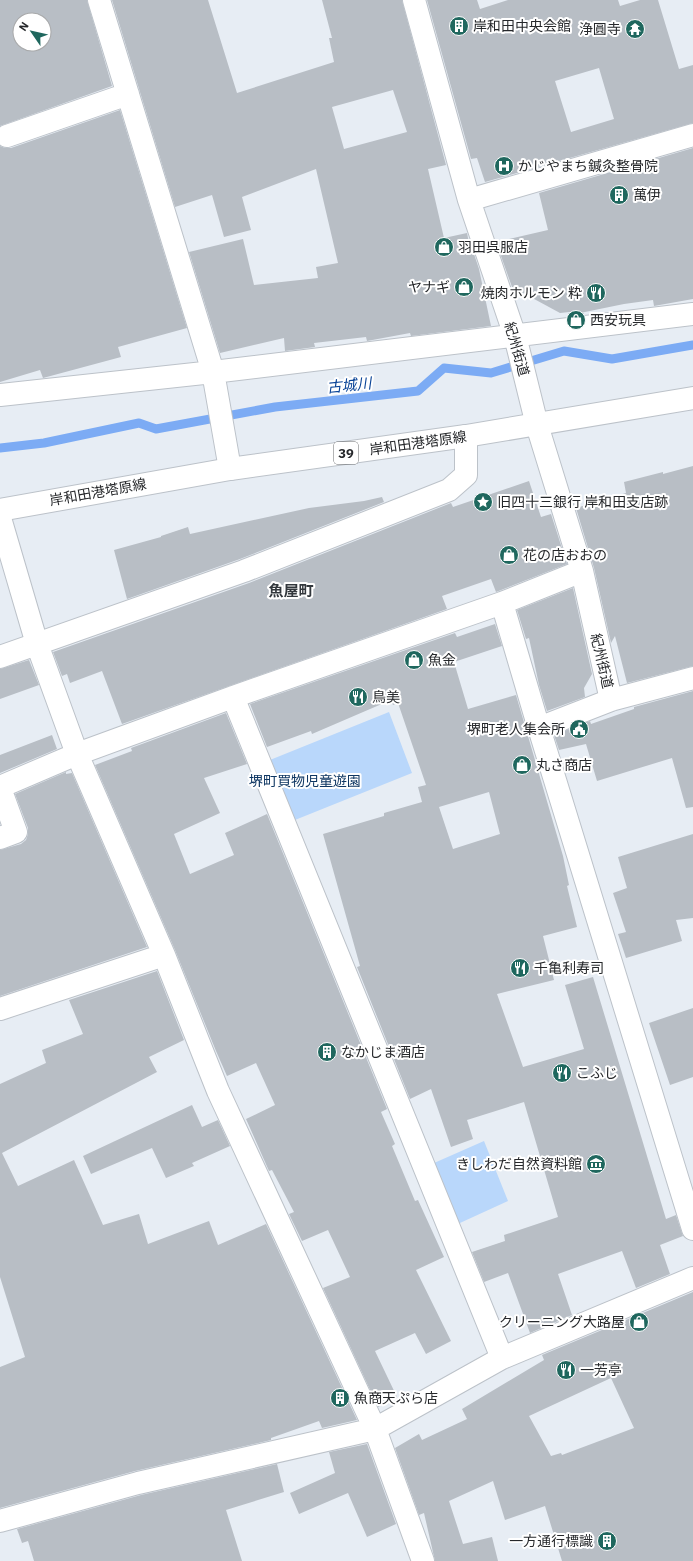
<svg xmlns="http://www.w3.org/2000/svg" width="693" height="1561" font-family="'IBM Plex Sans','Noto Sans JP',sans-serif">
<rect width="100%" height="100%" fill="#e7edf4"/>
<path fill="#b9d7fb" d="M389 712 412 773 285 824 265 762Z
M484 1141 508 1201 449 1228 425 1167Z"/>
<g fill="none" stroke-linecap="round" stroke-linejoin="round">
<path stroke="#7cabf4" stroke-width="9" d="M0 448 44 443 139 423 156 429 275 407 418 391 444 368 491 373 564 351 612 359 693 345"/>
</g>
<path fill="#b8bec5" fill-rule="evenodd" d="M0 0H87L112 86 0 126ZM20 20H44V44H20Z
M112 0H208L237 93 334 62 329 38H332L322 0H402L446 165 428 169 444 238 467 233 470 248H472L479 269 491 326 411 336 410 333 367 341 366 337 314 343 315 347 285 351 284 338 220 353 189 252 243 239 254 285 318 278 316 267 338 263 316 169 242 197 251 230 224 237 212 195 175 207ZM393 90 407 132 344 149 332 107Z
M427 0H477L480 9 508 0H618L620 6 640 0H658L679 69 693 65V123L485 182 477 158 471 159ZM599 68 614 119 571 132 555 81Z
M120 110 187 328 118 347 121 357 43 378 40 370 0 382V146L5 148H11Z
M693 148V299L654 306 653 300 624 304 580 313 579 311 560 313 512 287 496 242 548 230 539 193Z
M693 466V666L627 683 615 636 611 643 594 568 576 508 626 493 624 482 663 472V474Z
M529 481 541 517 551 514 567 564 496 592 491 579 442 596 447 609 122 724 102 671 70 683 67 674 62 676 53 652 249 583 451 503 453 507Z
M382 497 384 502 240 559 127 599 114 550 161 537V536L188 527 190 534 309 508 364 501Z
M573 588 592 674 584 688 585 697 547 711 539 685 529 638 526 639 517 610Z
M495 624 502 646 454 662 468 709 516 695 563 856 569 885 567 886 577 927 543 936 554 980 497 994 523 1067 584 1049 565 985 593 977 666 1219 676 1215 683 1236 660 1245 670 1274 636 1288 622 1251 558 1274 572 1315 530 1333 508 1273 484 1282 472 1252 505 1241 504 1235 558 1217 524 1102 467 1120 473 1139 451 1147 431 1089 410 1099 357 967 360 966 323 834 384 816V813L422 802 418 787 426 785 398 703 393 705 391 700 312 734 311 731 267 747 250 704 455 633 457 637ZM489 792 500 834 453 849 439 807Z
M29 660 39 685 0 699V669Z
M693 691V807L686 808 672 758 597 781 586 744 559 750 554 735 590 721 591 724 634 709V707Z
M226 713 247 764 204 778 220 813 174 834 190 874 234 855 225 833 267 814 387 1109 381 1112 395 1144 392 1146 415 1201 418 1200 444 1257 416 1270 451 1341 426 1354 415 1333 375 1351 397 1397 378 1407 323 1288 350 1277 328 1230 302 1241 289 1214 294 1212 272 1170 269 1171 246 1119 275 1105 256 1063 227 1076 216 1051 175 950 95 765 132 751 131 748Z
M52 735 57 749 0 773V755Z
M66 772V774L72 773 147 947 0 996V850L21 844 26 840 28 834V828L15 794Z
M693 834V918L676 920 682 941 626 958 618 934 626 932 613 893 627 888 618 857Z
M157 971 184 1040 149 1057 157 1072 2 1153 18 1186 74 1160 103 1225 139 1214 148 1244 209 1221 218 1245 266 1224 357 1420 322 1428 319 1421 271 1438V1440L135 1471 0 1508V1367L25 1357 0 1277V1084L46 1063 42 1050 83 1034 69 1000Z
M693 1008V1077L670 1085 649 1023Z
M192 1105 202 1127 218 1120 230 1146 192 1163 194 1166 166 1178 152 1148 91 1174 83 1156Z
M693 1292V1561H562L545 1506 505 1520 493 1481 449 1501 463 1544 492 1537 498 1561H435L424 1513 419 1515 395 1448 419 1434 422 1440 467 1419 462 1409 544 1360 542 1355ZM611 1378 634 1428 562 1455 561 1453 551 1456 529 1416Z
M367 1444 396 1524 367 1537 348 1493 299 1514 290 1493 335 1473 329 1452Z
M277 1464 284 1492 226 1510 242 1561H34L28 1541 22 1543 17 1529 141 1495Z"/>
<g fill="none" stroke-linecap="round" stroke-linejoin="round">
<g stroke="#bcc2c9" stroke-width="24">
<path id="street" d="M99 0 213 372 230 469
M414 0 469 200 515 336 537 425 582 571 611 700
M7 136 128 94
M469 200 693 135
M0 395 213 372 693 314
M0 518 37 644 77 754 164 955 218 1091 375 1429 423 1561
M502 603 535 715 693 1229
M0 657 244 571 449 490 466 475V436
M233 697 502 1358
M539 728 611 700 693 678
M0 787 77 754 233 697 502 603 582 571
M0 788 16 832 0 838
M0 1009 164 955
M0 1521 138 1483 375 1429 502 1358 693 1278"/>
</g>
<g stroke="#bcc2c9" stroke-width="24">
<path id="primary" d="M0 510 230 469 466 436 693 398"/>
</g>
<use href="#street" stroke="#fff" stroke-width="22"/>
<use href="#primary" stroke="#fff" stroke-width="22"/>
</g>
<defs>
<g id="building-disc" transform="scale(1)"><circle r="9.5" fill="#1f675e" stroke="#fff"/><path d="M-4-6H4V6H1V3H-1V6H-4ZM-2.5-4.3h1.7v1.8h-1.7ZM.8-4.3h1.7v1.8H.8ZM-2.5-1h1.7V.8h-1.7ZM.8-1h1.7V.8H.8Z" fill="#fff"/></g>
<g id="temple-disc" transform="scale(1)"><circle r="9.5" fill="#1f675e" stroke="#fff"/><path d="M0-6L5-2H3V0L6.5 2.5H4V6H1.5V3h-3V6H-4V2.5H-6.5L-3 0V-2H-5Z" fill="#fff"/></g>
<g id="hospital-disc" transform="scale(1)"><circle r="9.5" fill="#1f675e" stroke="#fff"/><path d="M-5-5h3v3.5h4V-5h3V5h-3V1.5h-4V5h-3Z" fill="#fff"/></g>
<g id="shop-disc" transform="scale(1)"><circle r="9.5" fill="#1f675e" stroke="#fff"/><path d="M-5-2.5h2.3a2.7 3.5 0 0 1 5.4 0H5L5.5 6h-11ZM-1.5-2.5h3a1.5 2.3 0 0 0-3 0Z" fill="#fff"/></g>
<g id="restaurant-disc" transform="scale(1)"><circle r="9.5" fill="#1f675e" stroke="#fff"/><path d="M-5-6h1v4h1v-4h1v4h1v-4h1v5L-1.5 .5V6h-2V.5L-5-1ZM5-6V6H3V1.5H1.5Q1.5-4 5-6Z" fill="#fff"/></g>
<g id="sight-disc" transform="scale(1)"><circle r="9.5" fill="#1f675e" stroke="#fff"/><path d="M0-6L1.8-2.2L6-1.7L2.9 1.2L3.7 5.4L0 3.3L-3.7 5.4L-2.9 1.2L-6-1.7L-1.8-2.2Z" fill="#fff"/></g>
<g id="civic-disc" transform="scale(1)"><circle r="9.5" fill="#1f675e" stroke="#fff"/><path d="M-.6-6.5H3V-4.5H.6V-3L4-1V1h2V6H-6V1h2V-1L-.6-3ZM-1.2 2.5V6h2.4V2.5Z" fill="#fff"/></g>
<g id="museum-disc" transform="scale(1)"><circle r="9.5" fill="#1f675e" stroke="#fff"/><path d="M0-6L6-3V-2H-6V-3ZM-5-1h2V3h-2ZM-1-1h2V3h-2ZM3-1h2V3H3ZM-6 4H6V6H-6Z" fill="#fff"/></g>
</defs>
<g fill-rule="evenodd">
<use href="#building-disc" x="459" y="26"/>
<use href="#temple-disc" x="635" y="29"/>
<use href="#hospital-disc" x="504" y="166"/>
<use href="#building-disc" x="619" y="195"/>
<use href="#shop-disc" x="444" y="247"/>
<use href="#shop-disc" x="464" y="287"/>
<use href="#restaurant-disc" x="596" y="293"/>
<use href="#shop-disc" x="576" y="320"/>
<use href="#sight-disc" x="483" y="502"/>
<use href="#shop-disc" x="509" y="555"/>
<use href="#shop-disc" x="414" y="660"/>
<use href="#restaurant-disc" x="358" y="697"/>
<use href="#civic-disc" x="579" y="729"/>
<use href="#shop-disc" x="522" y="765"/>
<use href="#restaurant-disc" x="520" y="968"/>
<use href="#building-disc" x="327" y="1052"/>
<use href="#restaurant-disc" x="562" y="1073"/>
<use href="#museum-disc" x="596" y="1164"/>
<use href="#shop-disc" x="639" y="1322"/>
<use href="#restaurant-disc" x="566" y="1370"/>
<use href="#building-disc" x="340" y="1398"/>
<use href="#building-disc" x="607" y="1541"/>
</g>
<g text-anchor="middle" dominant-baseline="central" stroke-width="4" stroke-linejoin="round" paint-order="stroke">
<rect fill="#fff" stroke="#67686b" stroke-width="1" x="334" y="442" width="24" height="22" rx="3"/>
<g font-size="13" font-weight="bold" fill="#26282b">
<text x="346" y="453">39</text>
</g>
<g font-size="14" fill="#26282b" stroke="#fff" text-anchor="start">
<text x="473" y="26">岸和田中央会館</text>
<text x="621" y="29" text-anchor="end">浄圓寺</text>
<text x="518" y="166">かじやまち鍼灸整骨院</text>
<text x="633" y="195">萬伊</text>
<text x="458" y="247">羽田呉服店</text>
<text x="450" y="287" text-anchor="end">ヤナギ</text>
<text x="582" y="293" text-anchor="end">焼肉ホルモン 粋</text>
<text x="590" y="320">西安玩具</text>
<text x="497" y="502">旧四十三銀行 岸和田支店跡</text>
<text x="523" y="555">花の店おおの</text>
<text x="428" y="660">魚金</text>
<text x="372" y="697">鳥美</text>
<text x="565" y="729" text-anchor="end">堺町老人集会所</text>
<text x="536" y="765">丸さ商店</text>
<text x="534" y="968">千亀利寿司</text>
<text x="341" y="1052">なかじま酒店</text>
<text x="576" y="1073">こふじ</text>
<text x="582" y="1164" text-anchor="end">きしわだ自然資料館</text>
<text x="625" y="1322" text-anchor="end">クリーニング大路屋</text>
<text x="580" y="1370">一芳亭</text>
<text x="354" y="1398">魚商天ぷら店</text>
<text x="593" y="1541" text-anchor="end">一方通行標識</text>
</g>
<g font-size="14" fill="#26282b" stroke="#fff">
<text transform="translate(517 349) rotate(74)">紀州街道</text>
<text transform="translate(418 443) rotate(-8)">岸和田港塔原線</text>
<text transform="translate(98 492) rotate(-10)">岸和田港塔原線</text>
<text transform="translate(602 661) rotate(77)">紀州街道</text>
</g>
<g font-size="14" fill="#0e3662" stroke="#fff">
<text x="305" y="781">堺町買物児童遊園</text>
</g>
<g font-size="15" font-style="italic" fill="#0a4497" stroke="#fff">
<text transform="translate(349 385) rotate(-6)">古城川</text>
</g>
<g font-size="15" font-weight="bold" fill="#33383d" stroke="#fff">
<text x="291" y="590">魚屋町</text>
</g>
</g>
<g transform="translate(32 32) rotate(304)"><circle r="19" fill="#ffffff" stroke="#a8a9aa"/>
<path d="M0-3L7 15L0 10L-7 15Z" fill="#1f675e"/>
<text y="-6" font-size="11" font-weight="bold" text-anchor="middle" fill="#26282b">N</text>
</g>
</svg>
